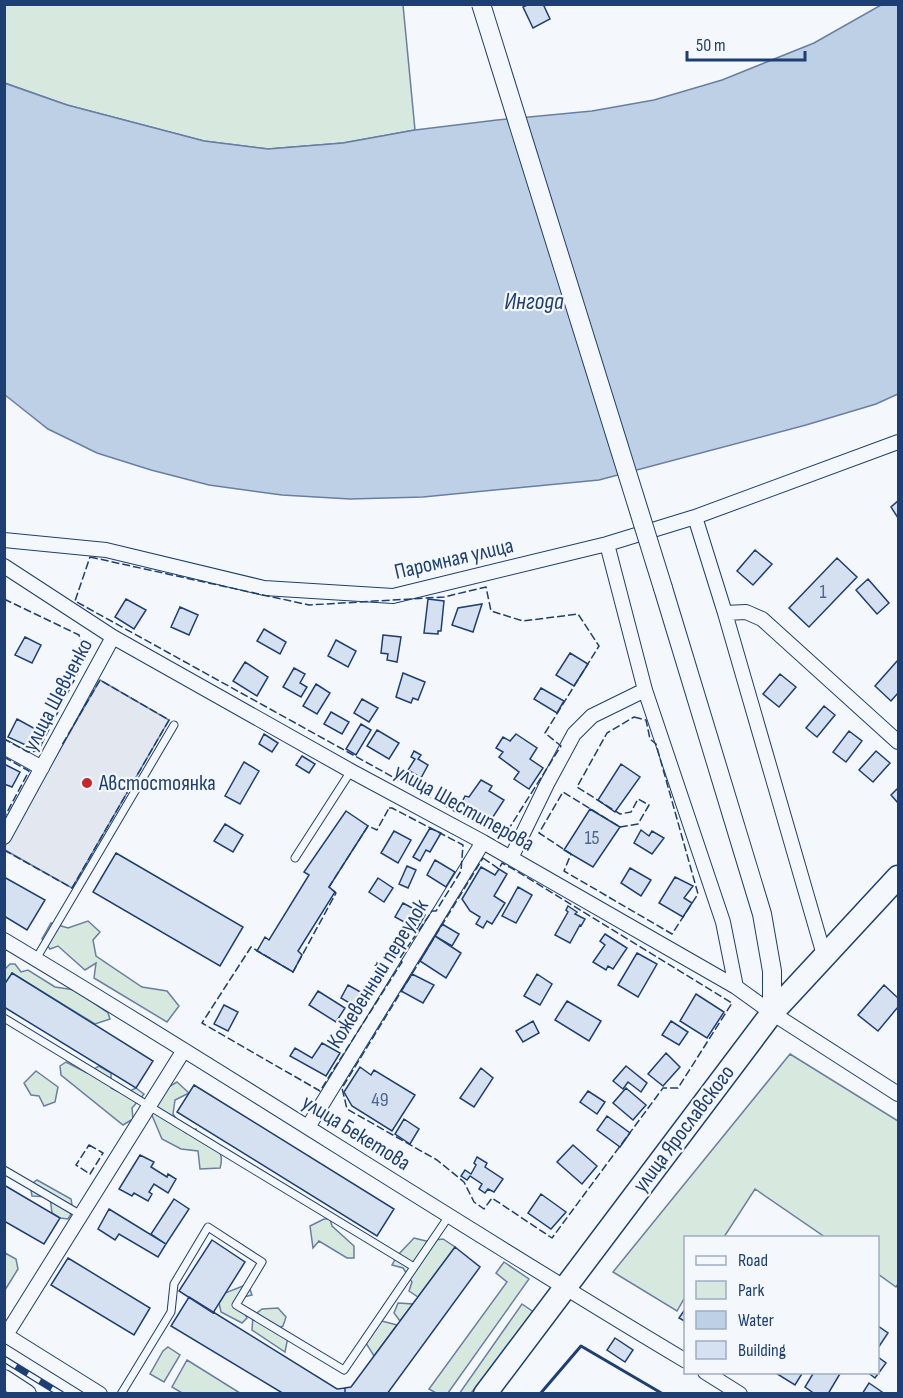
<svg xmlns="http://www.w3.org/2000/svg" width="903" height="1398" font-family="'Sofia Sans Condensed',sans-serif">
<rect width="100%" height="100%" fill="#f4f7fb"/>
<path fill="#d7e8df" stroke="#687fa3" stroke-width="1.5" d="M5 5H403L415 130 343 143 268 149 204 141 67 105 5 83Z
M88 921 100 932 93 940 96 956 142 987 167 991 179 1006 167 1022 94 978 96 963 85 970 58 946 50 949 42 939 51 923 68 928Z
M10 964H15L21 972 28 970 55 987 75 990 108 1013 110 1019 95 1024 12 973 5 985V969Z
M790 1054 898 1121V1284L896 1287 878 1274V1238L825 1237 755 1189 724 1237 686 1238 685 1297 677 1311 613 1272Z
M66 1062 87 1073 99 1066 111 1073V1088L123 1094 136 1088 144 1094 132 1108 133 1119 123 1125 61 1075 60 1066Z
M36 1071 58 1087 55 1102 44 1106 39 1096 31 1095 24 1083Z
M177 1082 189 1093 175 1100 173 1114 186 1133 196 1129 198 1135C212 1144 226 1149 220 1168L200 1169 198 1151 181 1149 162 1139 151 1113 158 1093Z
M37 1180 71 1199 73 1211 68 1219 60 1218 52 1213 50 1197 32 1196 30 1185Z
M324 1219H330L332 1226 354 1246V1258H347L319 1241 313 1248 310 1226Z
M414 1238 426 1241 443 1239 455 1247 418 1297 409 1291 412 1282 403 1268 392 1265 397 1256Z
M5 1253 16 1259 18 1269 5 1290Z
M504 1262 529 1279 448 1393H436L429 1389 507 1282 496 1273Z
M248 1284 252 1295 240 1298 243 1310 247 1318 242 1323 221 1312 219 1303 225 1293Z
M398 1303 413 1304 400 1321 394 1313Z
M522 1304 535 1313 471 1393 459 1394Z
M278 1308 286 1317 283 1326 273 1331 288 1337 285 1352 252 1330 253 1316 262 1309Z
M378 1320 397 1325 374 1356 364 1340Z
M168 1347 180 1355 164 1382 150 1374 163 1351Z
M187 1360 240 1393H182L172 1387Z"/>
<path fill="#e3e8f0" stroke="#687fa3" stroke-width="1.5" d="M100 680 169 720 72 888 5 850V845Z"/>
<path fill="#bed0e5" stroke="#687fa3" stroke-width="1.5" d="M881 5H898V394L876 404 806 425 599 480 423 497 350 499 282 495 209 485 151 470 97 453 48 429 5 395 4 83 67 105 204 141 268 149 343 143 415 130 497 120 592 111 654 100 722 80 814 43Z"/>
<path fill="#d5e0f0" stroke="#1d3f73" stroke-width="1.5" d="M529 4H543L550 19 533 28 523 7Z
M898 501V518L891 507Z
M755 550 772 564 753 585 737 571Z
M837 558 857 577 809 627 789 608Z
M868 579 889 603 877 614 856 590Z
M126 599 146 610 134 629 115 617Z
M428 599 444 601 441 631H438V634L424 633Z
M482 604 473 632 452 625 458 608Z
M180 607 198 615 189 635 171 627Z
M264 629 286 642 280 654 257 641Z
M383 635 401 637 397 662 387 660 388 654 381 653Z
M25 637 41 645 32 663 15 655Z
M336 640 356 651 348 667 328 656Z
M570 653 588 664 574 686 556 675Z
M898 660V693L891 701 875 686Z
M245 662 268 677 257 696 233 681Z
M294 668 305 674 300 683 307 687 301 697 283 687Z
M403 673 425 682 418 700 413 698 411 703 396 697Z
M780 674 796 687 779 707 763 694Z
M316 684 330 693 317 714 303 706Z
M541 688 564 701 557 713 534 699Z
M362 699 378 708 369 722 354 713Z
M824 706 835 715 817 737 806 728Z
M331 712 349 722 342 734 324 724Z
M17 719 39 731 30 747 8 737Z
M361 724 371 730 356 755 346 749Z
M377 730 399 743 389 759 367 746Z
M849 731 862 741 846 762 833 752Z
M264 734 278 743 272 752 259 744Z
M516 734 537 748 530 759 543 768 529 789 514 779 519 772 499 757 503 752 496 748 503 737 510 741Z
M414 751 421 755 418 759 428 765 421 778 408 770 415 759 411 757Z
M876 751 890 763 873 782 859 770Z
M302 756 315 764 309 773 296 765Z
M244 762 259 771 240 804 225 796Z
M4 764 20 772 12 787 4 784Z
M621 764 640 777 615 812 598 800Z
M481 780 492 786 489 791 504 800 491 820 462 802 465 796 469 797Z
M898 788V803L891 795Z
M590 809 620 827 593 867 564 850Z
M346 811 368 826 329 887 335 892 298 951 302 955 293 972 257 951 265 937 269 940 309 875 304 872Z
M225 824 243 835 233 852 214 841Z
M430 828 441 833 430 852 426 850 420 861 413 857Z
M641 830 649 836 652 831 664 838 652 854 634 843Z
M394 831 411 840 398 863 381 853Z
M116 853 243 927 220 966 93 892Z
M435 860 455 872 446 887 427 875Z
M407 866 416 870 408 888 399 884Z
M481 867 495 875 499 869 507 874 494 896 505 903 492 924 487 921 483 928 476 924 480 917 470 911 462 899Z
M630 868 651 880 641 896 621 883Z
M4 877 45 900 27 930 4 916Z
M675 877 693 886 684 898 692 903 683 917 659 903Z
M378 878 393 888 384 902 369 892Z
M518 887 532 895 516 923 502 916Z
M403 903 425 915 417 929 395 917Z
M568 906 577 912 575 914 585 919 581 926 580 925 570 943 555 935 568 912 566 910Z
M442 924 459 934 452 946 435 936Z
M605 934 627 948 613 969 608 966 606 970 593 962 605 945 600 941Z
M435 936 461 953 446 978 420 961Z
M637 953 657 964 638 997 618 985Z
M12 973 153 1061 136 1088 4 1007V985Z
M412 974 434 985 423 1003 401 991Z
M537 974 552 984 540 1005 524 996Z
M348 985 364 994 356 1007 341 998Z
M884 985 898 998V1007L878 1031 858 1015Z
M318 991 345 1008 336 1022 309 1005Z
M696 994 724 1012 707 1038 680 1021Z
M567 1001 601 1021 589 1041 555 1020Z
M224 1005 238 1012 228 1031 214 1024Z
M533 1021 539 1033 523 1042 516 1031Z
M671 1021 688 1032 679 1045 662 1035Z
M322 1043 340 1053 326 1076 290 1056 295 1048 312 1058Z
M666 1053 680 1067 663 1086 648 1074Z
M626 1066 647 1083 641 1092 628 1082 623 1089 613 1081Z
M360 1067 371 1075 374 1070 415 1095 392 1131 352 1106 344 1092Z
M481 1068 493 1078 474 1107 460 1098Z
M194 1085 394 1209 377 1236 177 1112Z
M626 1088 646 1105 633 1120 613 1103Z
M588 1091 605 1102 597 1114 580 1102Z
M607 1116 630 1133 620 1147 597 1130Z
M404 1119 419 1129 410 1144 395 1134Z
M573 1145 597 1166 582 1184 557 1162Z
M140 1155 154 1162 151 1167 167 1177 168 1174 176 1179 168 1193 154 1184 149 1192 152 1194 148 1201 134 1193 132 1196 119 1189Z
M477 1157 487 1163 485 1167 503 1179 494 1192 488 1189 485 1193 479 1189 482 1184 470 1176 467 1180 461 1176 465 1170 471 1174 476 1165 474 1163Z
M4 1185 60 1218 44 1244 4 1221Z
M541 1194 566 1212 551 1229 528 1213Z
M174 1199 189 1209 166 1244 151 1234Z
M109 1209 166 1244 158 1257 119 1234 115 1240 98 1229Z
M212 1240 245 1262 213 1313 179 1291Z
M455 1247 480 1267 387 1394H345V1388L351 1387Z
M68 1258 150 1308 134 1335 51 1285Z
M189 1297 337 1389 345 1388V1394H284L171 1326Z
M686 1308V1322L679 1318Z
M878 1326 888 1333 878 1348Z
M615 1338 633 1350 625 1362 607 1350Z
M878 1357 886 1363 875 1378 867 1372H878Z
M774 1372H803L795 1385Z
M814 1372H841L828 1394H815L805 1387Z
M869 1383 885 1394H862Z"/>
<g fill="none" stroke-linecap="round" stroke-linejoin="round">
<g stroke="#1d3f73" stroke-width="9">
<path id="service" d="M295 858 351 771
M36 959 174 725
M4 1018 414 1267
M4 1170 81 1215
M121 1394 171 1312 174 1284 208 1227 262 1262 236 1305 344 1370 449 1216"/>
</g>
<g stroke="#1d3f73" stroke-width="16">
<path id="minor" d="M695 517 725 613 746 612 762 619 898 742
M4 540 106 550 264 588 393 596 607 544 695 517 898 442
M607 544 645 690 723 922 736 987
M4 566 113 637 351 771 483 842 736 987 772 1013 898 1094
M725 613 824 955
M4 747 42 768
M4 837 113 637
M511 858 547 784 574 734 592 716 645 690
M4 940C233 1077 456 1224 686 1361
M308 1127 483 842
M4 1334 100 1394
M6 1335 184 1050
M705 1372 740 1394"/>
</g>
<g stroke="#1d3f73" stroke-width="20">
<path id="tertiary" d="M663 588 762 914 772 971V1013
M4 1379 27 1394"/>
</g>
<g stroke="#1d3f73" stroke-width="25">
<path id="primary" d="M485 1394 772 1013 898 877"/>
</g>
<use href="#service" stroke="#f4f7fb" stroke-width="7"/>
<use href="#minor" stroke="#f4f7fb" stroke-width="14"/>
<use href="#tertiary" stroke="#f4f7fb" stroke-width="18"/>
<use href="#primary" stroke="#f4f7fb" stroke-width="22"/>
<g stroke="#1d3f73" stroke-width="7">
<path id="rail" d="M4 1359 61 1394"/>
</g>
<use href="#rail" stroke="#f4f7fb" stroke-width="4.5" stroke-dasharray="14" stroke-linecap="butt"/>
<g stroke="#1d3f73" stroke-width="20" stroke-linecap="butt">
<path id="tertiary-bridge" d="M481 4 663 588"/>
</g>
<use href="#tertiary-bridge" stroke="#f4f7fb" stroke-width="18"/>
<path stroke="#1d3f73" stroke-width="1.5" stroke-dasharray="8 3" stroke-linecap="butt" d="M90 557 309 605 444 597 486 587 491 611 523 621 578 614 599 646 545 733 561 746 503 838 75 601Z
M4 599 79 635 86 657 38 751 28 752 4 739
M634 717 646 720 650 739 656 744 698 894 672 934 564 871 571 854 539 833 563 792 620 827 638 824 649 805 638 799 631 812 620 814 577 787 607 733Z
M4 757 29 771 4 818
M389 808H392L463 845 461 871 436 911H432L400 958 402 962 320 1091 202 1023 251 947 293 972 336 893 329 887 368 826 377 830Z
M4 850 72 888 169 720 100 680 62 745
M483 858 499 869 502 863 515 870 732 1003 678 1088H663L552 1238 492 1198 484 1209 474 1202 464 1182 437 1160 347 1109 342 1088Z
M89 1145 103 1153 90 1174 76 1165Z"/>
<path stroke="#1d3f73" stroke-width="3" d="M540 1394 581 1346 663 1394"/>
</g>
<circle fill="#c62828" stroke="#f4f7fb" stroke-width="2" cx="87" cy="783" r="6"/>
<g text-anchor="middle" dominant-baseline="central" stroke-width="4.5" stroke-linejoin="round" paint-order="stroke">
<g font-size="20" fill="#4b6792">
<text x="823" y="592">1</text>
<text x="592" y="838">15</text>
<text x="380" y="1100">49</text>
</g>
<g font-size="22" fill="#1d3f73" stroke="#f4f7fb">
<text transform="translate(454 559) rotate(-13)">Паромная улица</text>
<text transform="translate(58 695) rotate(-62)">улица Шевченко</text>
<text transform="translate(464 808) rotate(29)">улица Шестиперова</text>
<text transform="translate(378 974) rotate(-58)">Кожевенный переулок</text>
<text transform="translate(684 1129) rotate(-53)">улица Ярославского</text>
<text transform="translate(356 1133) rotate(32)">улица Бекетова</text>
</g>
<g font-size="22" fill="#1d3f73" stroke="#f4f7fb" text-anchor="start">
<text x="99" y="783">Австостоянка</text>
</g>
<g font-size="24" font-style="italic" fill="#1d3f73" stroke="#f4f7fb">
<text x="534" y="301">Ингода</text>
</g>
</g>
<rect width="903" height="1398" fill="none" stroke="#1d3f73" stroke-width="12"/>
<rect x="684" y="1236" width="195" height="138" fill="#f4f7fb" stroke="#9eadc5" stroke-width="1.5"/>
<rect x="696" y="1256" width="30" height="9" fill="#f4f7fb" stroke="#9eadc5" stroke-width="1.5"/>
<text x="738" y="1266" font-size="18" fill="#1d3f73">Road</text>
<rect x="696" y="1281" width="30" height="18" fill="#d7e8df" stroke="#9eadc5" stroke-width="1.5"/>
<text x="738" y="1296" font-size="18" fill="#1d3f73">Park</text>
<rect x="696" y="1311" width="30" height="18" fill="#bed0e5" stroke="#9eadc5" stroke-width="1.5"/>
<text x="738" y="1326" font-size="18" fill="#1d3f73">Water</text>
<rect x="696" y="1341" width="30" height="18" fill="#d5e0f0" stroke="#9eadc5" stroke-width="1.5"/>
<text x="738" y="1356" font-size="18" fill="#1d3f73">Building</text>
<path d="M687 51v9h118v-9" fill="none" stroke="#1d3f73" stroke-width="3"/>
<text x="696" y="51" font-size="18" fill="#1d3f73" stroke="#f4f7fb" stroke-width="4.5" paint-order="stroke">50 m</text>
</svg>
